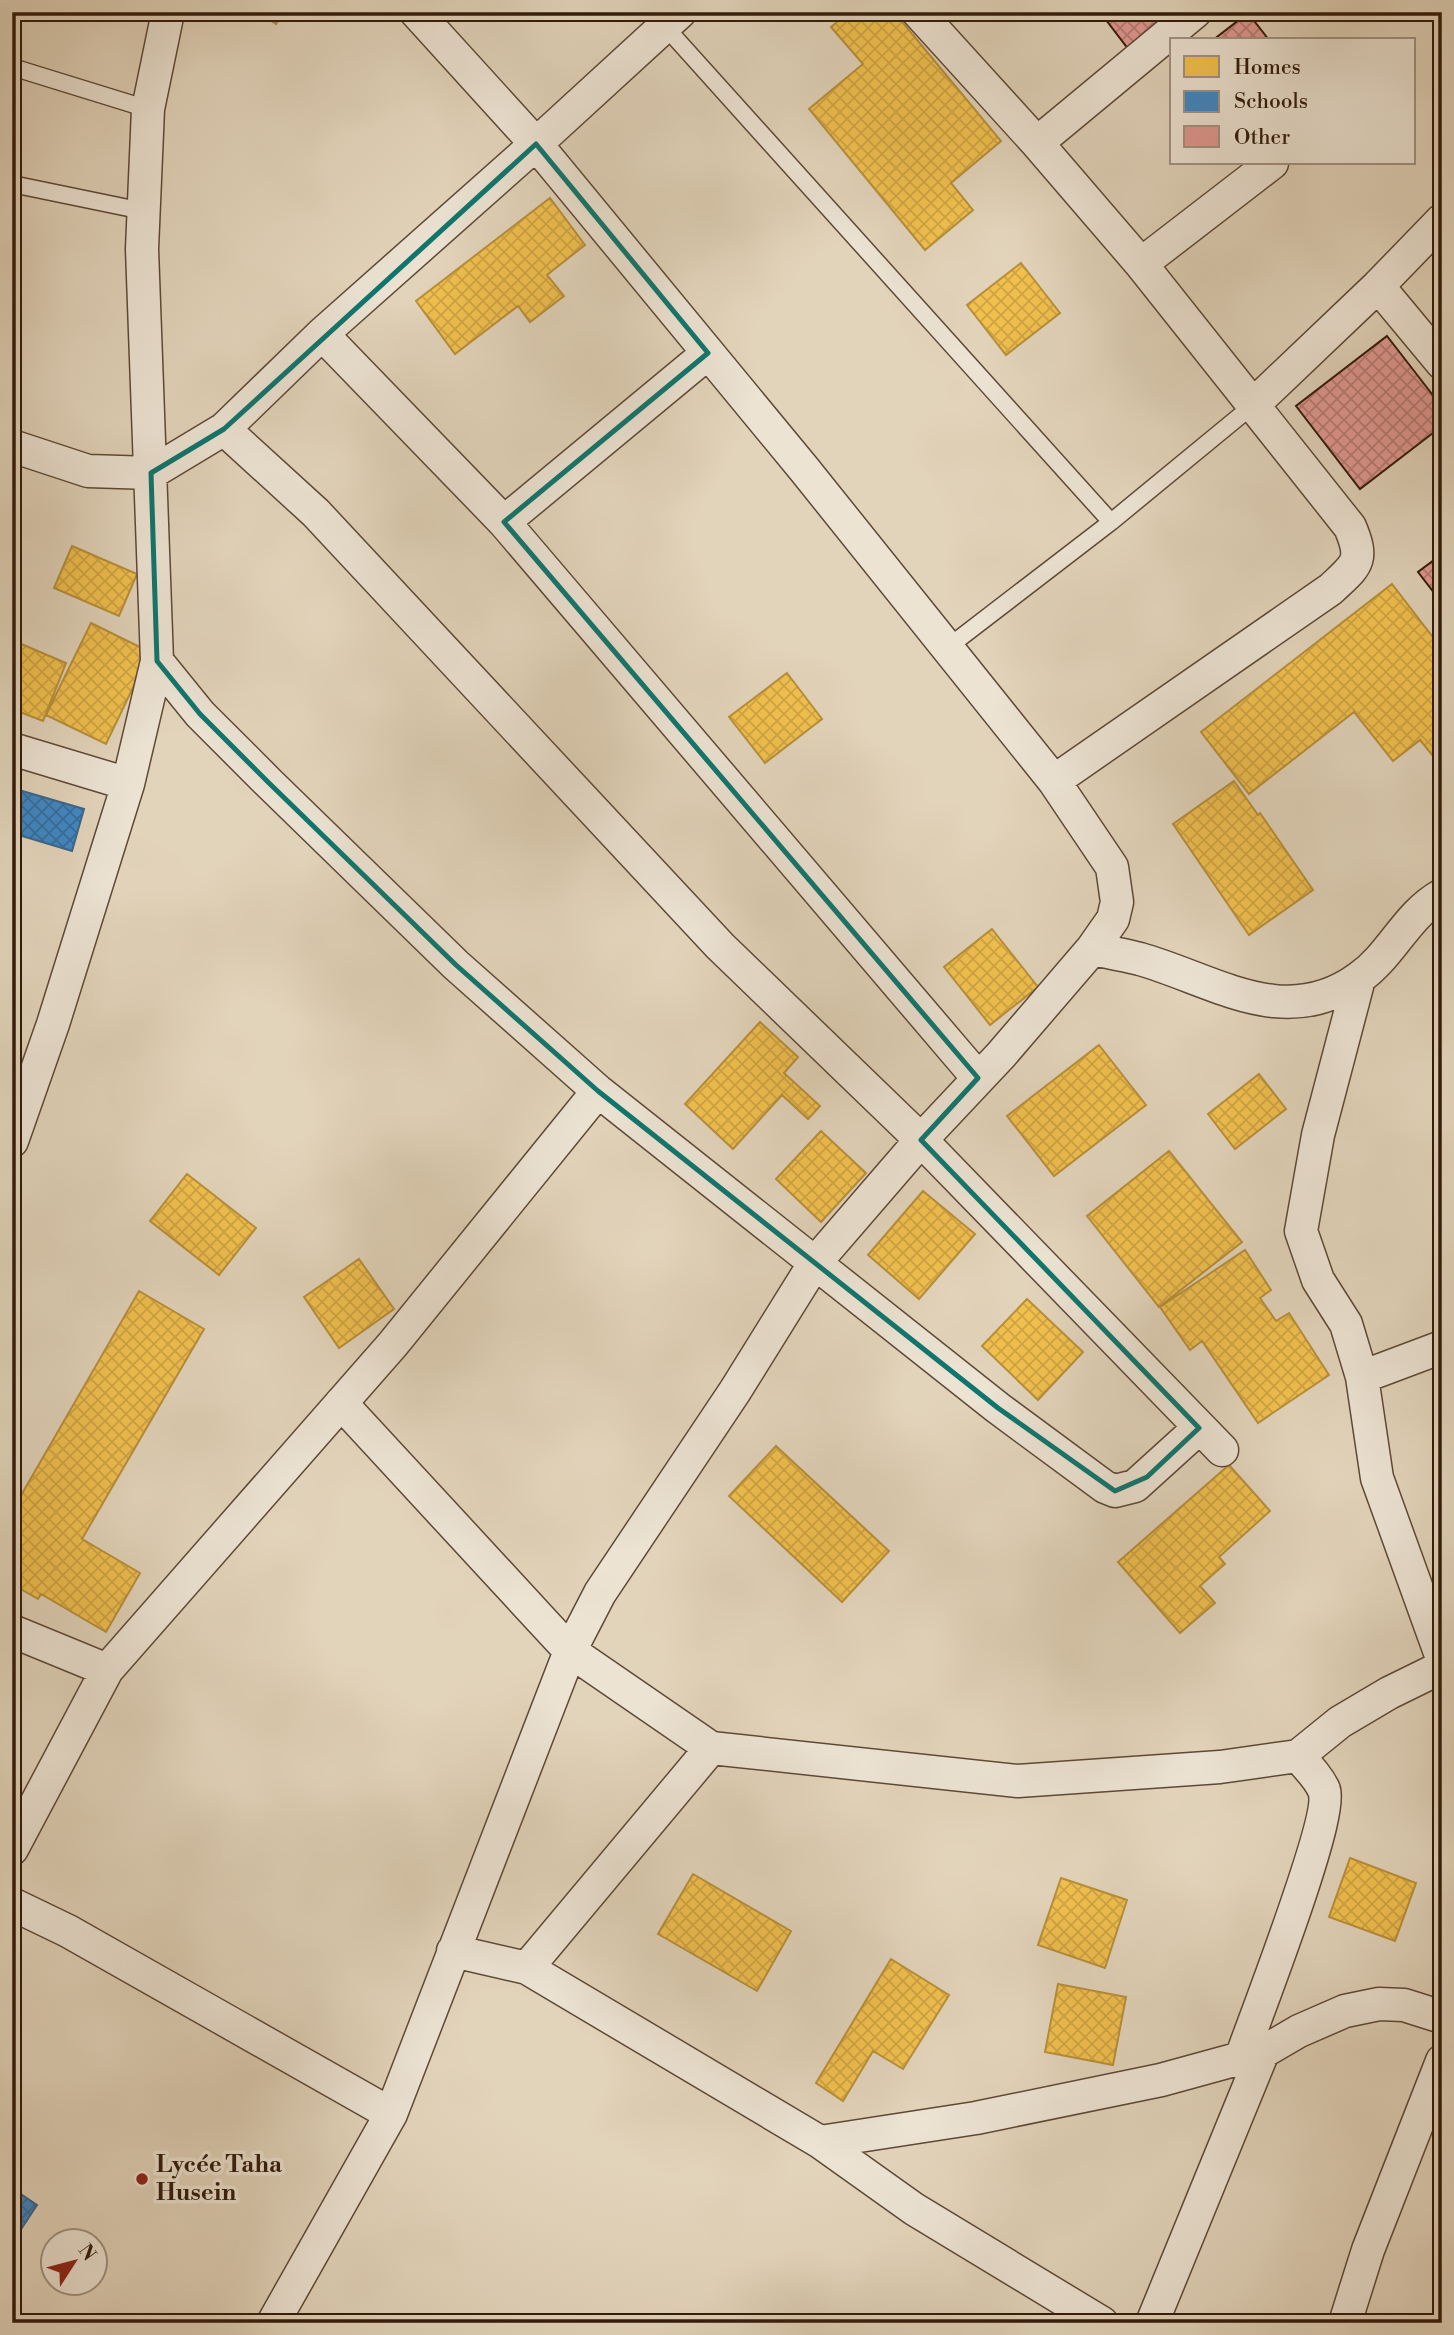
<svg xmlns="http://www.w3.org/2000/svg" width="1454" height="2335" font-family="'Libre Bodoni',serif">
<defs>
<pattern id="homes-cross-hatch" width="8" height="8" patternUnits="userSpaceOnUse" patternTransform="scale(1.75)"><rect width="8" height="8" fill="#f2c14e"/><path d="M0 0l8 8M0 8l8-8" fill="none" stroke="#d0a543"/></pattern>
<pattern id="schools-cross-hatch" width="8" height="8" patternUnits="userSpaceOnUse" patternTransform="scale(1.75)"><rect width="8" height="8" fill="#3f88c5"/><path d="M0 0l8 8M0 8l8-8" fill="none" stroke="#356e9e"/></pattern>
<pattern id="building-cross-hatch" width="8" height="8" patternUnits="userSpaceOnUse" patternTransform="scale(1.75)"><rect width="8" height="8" fill="#e19992"/><path d="M0 0l8 8M0 8l8-8" fill="none" stroke="#b77c75"/></pattern>
</defs>
<rect width="100%" height="100%" fill="#e2d4bb"/>
<filter id="stains"><feTurbulence type="fractalNoise" baseFrequency=".00286" numOctaves="4"/><feColorMatrix values="0 0 0 0 .2 0 0 0 0 .09 0 0 0 0 .02 0 0 0 .5 -.17"/></filter>
<radialGradient id="worn" r=".72"><stop offset=".6" stop-color="#630" stop-opacity="0"/><stop offset="1" stop-color="#630" stop-opacity=".3"/></radialGradient>
<path fill="url(#homes-cross-hatch)" stroke="#b88f3a" stroke-width="2" d="M259 12H284L276 24Z
M849 12H894L1001 141 951 183 973 210 925 250 809 109 863 64 831 27Z
M550 198 585 245 547 275 564 296 530 322 518 306 455 354 416 301Z
M1021 263 1060 313 1006 355 967 305Z
M12 320H18L14 397H12Z
M72 546 137 574 119 616 54 588Z
M1392 584 1442 649V767L1420 740 1393 761 1354 712 1249 794 1201 732Z
M91 623 150 652 106 744 46 715Z
M12 640 66 663 43 721 12 709Z
M787 673 822 719 765 763 729 717Z
M1234 781 1258 815 1260 813 1313 890 1249 935 1173 824Z
M992 929 1038 987 990 1025 944 967Z
M760 1022 798 1057 784 1073 820 1106 808 1119 782 1095 733 1149 685 1104Z
M1099 1045 1146 1105 1054 1176 1007 1116Z
M1259 1074 1286 1109 1235 1149 1208 1114Z
M821 1131 866 1173 821 1222 776 1179Z
M1169 1151 1242 1242 1159 1307 1087 1216Z
M187 1174 256 1228 219 1275 150 1221Z
M923 1191 975 1234 919 1299 868 1255Z
M1245 1250 1271 1290 1260 1298 1276 1321 1289 1313 1329 1375 1258 1423 1202 1341 1190 1350 1160 1307Z
M359 1259 394 1309 339 1348 304 1297Z
M139 1291 204 1329 82 1539 140 1573 106 1632 41 1594 38 1599 12 1584V1511Z
M1027 1299 1083 1352 1038 1400 982 1346Z
M776 1446 889 1551 842 1602 729 1496Z
M1229 1465 1270 1511 1219 1557 1225 1564 1200 1586 1215 1603 1180 1633 1118 1562Z
M1350 1858 1416 1883 1395 1941 1329 1917Z
M693 1874 791 1931 757 1991 658 1934Z
M1061 1878 1127 1900 1105 1968 1038 1945Z
M891 1959 949 1995 903 2069 873 2051 843 2101 816 2083Z
M1058 1984 1126 1997 1113 2065 1045 2052Z
M1442 2197V2223L1433 2220Z"/>
<path fill="url(#schools-cross-hatch)" stroke="#3b678d" stroke-width="2" d="M12 788 84 809 72 851 12 833Z
M12 2188 37 2205 12 2243Z"/>
<path fill="url(#building-cross-hatch)" stroke="#321b0b" stroke-width="2" d="M1100 12H1178L1129 50Z
M1248 13 1269 40H1213Z
M1387 336 1442 407V426L1360 489 1296 406Z
M1442 554V603L1418 572Z"/>
<g fill="none" stroke-linecap="round" stroke-linejoin="round">
<g stroke="#5e4937" stroke-width="19">
<path id="service" d="M652 12 1111 522
M12 67 148 109
M12 184 143 211
M947 648 1111 522 1252 406"/>
</g>
<g stroke="#5e4937" stroke-width="35">
<path id="minor" d="M918 12 1037 143 1141 264 1350 527C1365 562 1356 565 1331 589L1054 781
M1037 143 1195 12
M1141 264 1272 163
M1378 286 1442 363
M322 334 504 522 978 1078
M1252 406 1378 286 1442 220
M224 429 316 513 720 946 921 1140 1222 1450
M12 446 88 471 151 473 224 429 322 334 536 144 680 12
M504 522 708 353
M157 661 200 714 269 783 456 965 598 1091 998 1408 1105 1487 1115 1491 1135 1486 1199 1428
M12 749 128 784
M1092 949C1108 952 1124 955 1140 959 1214 980 1285 1032 1359 978 1392 955 1406 915 1442 895
M1359 979 1318 1135 1301 1231 1318 1280 1346 1324 1362 1377 1377 1478 1442 1658
M12 1141 53 1024 128 784 157 661 142 249 148 109 168 12
M1362 1377 1442 1347
M341 1403 570 1651 711 1748
M12 1631 107 1670
M12 1849 107 1670 393 1344 598 1091
M12 1904 68 1931 391 2114
M453 1951 527 1968 820 2142 914 2209 1102 2323
M527 1968 711 1748 1018 1781 1220 1767 1298 1756 1340 1722 1389 1693 1442 1667
M1241 2058C1255 2018 1334 1817 1324 1790 1319 1778 1307 1766 1298 1756
M820 2142 976 2118 1161 2080 1263 2052 1299 2031 1345 2011 1379 2004 1404 2005 1442 2017
M273 2323 391 2114 570 1651 600 1593 735 1391 814 1264 921 1140 1001 1055 1092 949 1113 919 1117 902 1112 867 1054 781 804 469 536 144 416 12
M1152 2323 1263 2052
M1345 2323 1368 2250 1442 2061"/>
</g>
<use href="#service" stroke="#ece3d3" stroke-width="16"/>
<use href="#minor" stroke="#ece3d3" stroke-width="32"/>
</g>
<path fill="none" stroke="#0f766e" stroke-width="5" stroke-linejoin="round" d="M536 144 708 353 504 522 978 1078 921 1140 1199 1428 1147 1477 1115 1491 998 1408 598 1091 456 965 269 783 200 714 157 661 151 473 224 429Z"/>
<circle fill="#8f2418" stroke="#ece3d3" stroke-width="2.5" cx="142" cy="2179" r="7"/>
<g text-anchor="middle" dominant-baseline="central" stroke-width="7" stroke-linejoin="round" paint-order="stroke">
<g font-size="24" font-weight="bold" fill="#321b0b" stroke="#ece3d3" text-anchor="start">
<text x="156" y="2165">Lycée Taha<tspan x="156" dy="28">Husein</tspan></text>
</g>
</g>
<rect width="1454" height="2335" fill="none" stroke="#e2d4bb" stroke-width="42"/>
<rect x="14" y="14" width="1426" height="2307" fill="none" stroke="#321b0b" stroke-width="3.5"/>
<rect x="21" y="21" width="1412" height="2293" fill="none" stroke="#321b0b" stroke-width="2"/>
<rect x="1170" y="38" width="245" height="126" fill="#ece3d3" stroke="#a29383" stroke-width="2"/>
<rect x="1184" y="56" width="35" height="21" fill="#f2c14e" stroke="#a29383" stroke-width="2"/>
<text x="1234" y="74" font-size="21" fill="#321b0b">Homes</text>
<rect x="1184" y="91" width="35" height="21" fill="#3f88c5" stroke="#a29383" stroke-width="2"/>
<text x="1234" y="108" font-size="21" fill="#321b0b">Schools</text>
<rect x="1184" y="126" width="35" height="21" fill="#e19992" stroke="#a29383" stroke-width="2"/>
<text x="1234" y="144" font-size="21" fill="#321b0b">Other</text>
<g transform="translate(74 2262) rotate(54)"><circle r="33" fill="#ece3d3" stroke="#a29383" stroke-width="2"/>
<path d="M0-5L12 26L0 18L-12 26Z" fill="#8f2418"/>
<text y="-10" font-size="19" font-weight="bold" text-anchor="middle" fill="#321b0b">N</text>
</g>
<rect width="100%" height="100%" filter="url(#stains)"/>
<rect width="100%" height="100%" fill="url(#worn)"/>
</svg>
